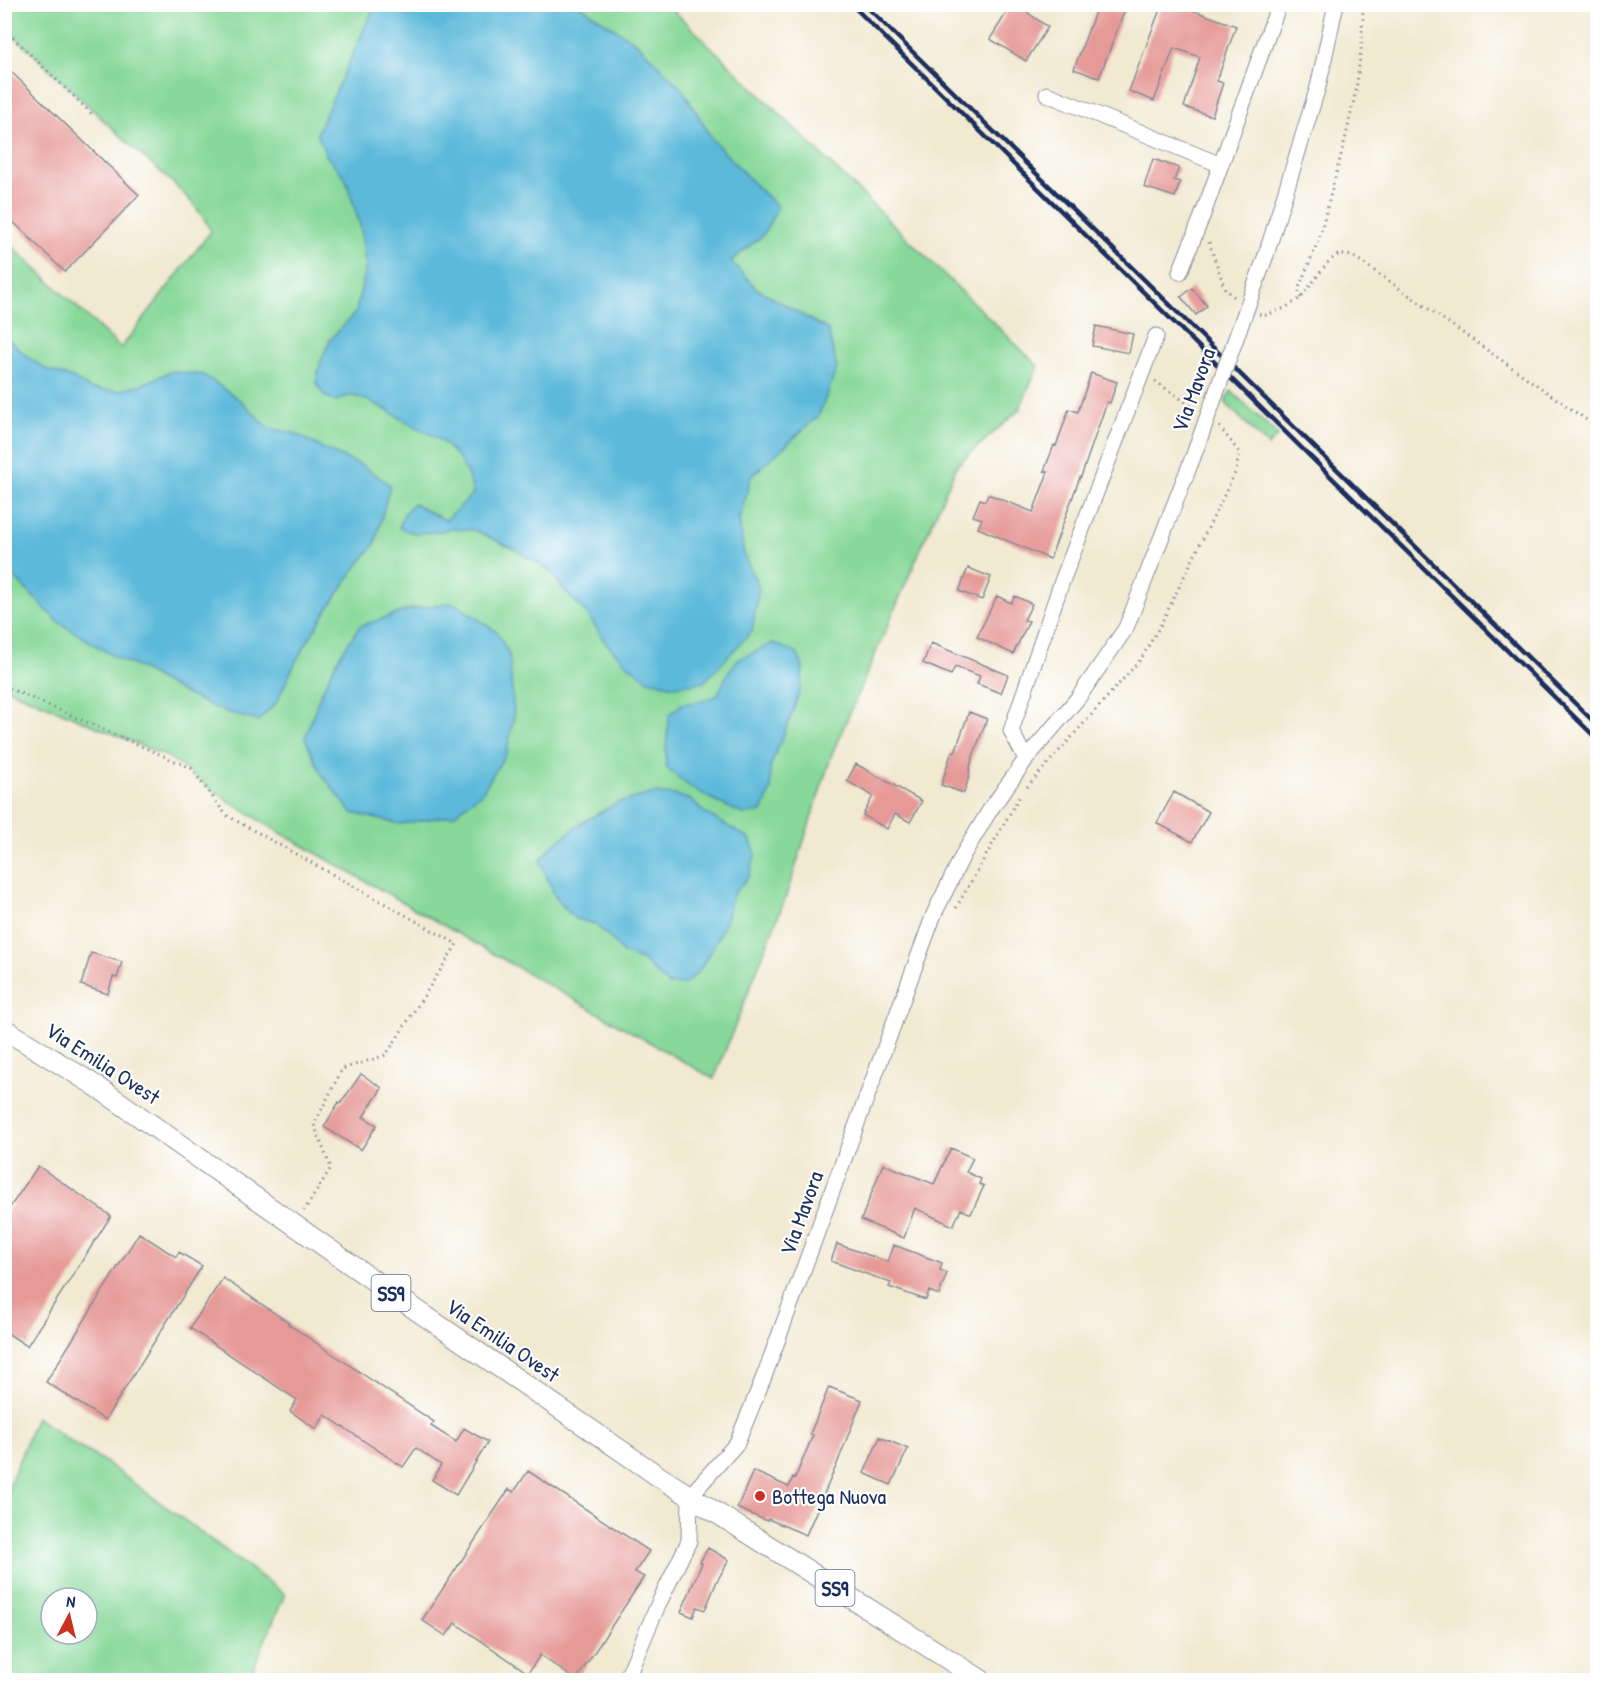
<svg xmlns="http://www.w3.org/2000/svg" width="1602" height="1685" font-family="'Patrick Hand',sans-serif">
<rect width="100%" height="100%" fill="#fff"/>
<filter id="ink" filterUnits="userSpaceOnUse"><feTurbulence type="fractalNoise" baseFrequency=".0167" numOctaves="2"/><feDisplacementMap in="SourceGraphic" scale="12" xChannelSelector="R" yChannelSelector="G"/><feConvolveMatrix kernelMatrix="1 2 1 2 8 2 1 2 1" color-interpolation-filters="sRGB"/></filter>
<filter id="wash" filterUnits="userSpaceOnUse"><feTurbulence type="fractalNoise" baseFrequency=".008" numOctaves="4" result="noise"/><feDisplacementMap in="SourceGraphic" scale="24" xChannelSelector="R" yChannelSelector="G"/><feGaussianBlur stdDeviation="1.35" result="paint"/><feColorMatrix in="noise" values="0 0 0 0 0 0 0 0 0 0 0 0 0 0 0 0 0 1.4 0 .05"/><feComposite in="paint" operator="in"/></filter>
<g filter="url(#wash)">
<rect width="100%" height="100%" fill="#f1e9d0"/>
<path fill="#87d899" stroke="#51847c" stroke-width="1.5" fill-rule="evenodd" d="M5 5H668L1038 366 1019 410 957 465 832 754 785 899 714 1079 279 832 225 799 168 757 5 688 4 239 121 348 211 231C193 194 155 169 126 141 85 103 45 65 5 27Z
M1231 391 1278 435 1268 446 1225 402Z
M36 1417 79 1447 102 1460 285 1594 248 1680H5V1496ZM51 1598H87V1634H51Z"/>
<path fill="#5cb9da" stroke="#3c749c" stroke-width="1.5" d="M377 5H579L638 44 683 90 712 139 758 188 778 207 763 235 731 261 756 288 828 330 837 368 819 415 751 477 739 520 744 555 759 588 752 631 704 682 675 686 648 680 627 664 605 642 589 616 566 592 548 569 514 549 474 530 452 529 435 532 415 533 399 528 404 514 413 503 429 512 446 520 473 494C470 477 462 461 450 449 438 435 422 431 407 422 389 412 373 400 353 396 347 395 341 399 335 401L324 396 316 382 321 361 330 340 356 312 366 267 360 225 345 177 326 155 317 133 372 12Z
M4 334 24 354 47 370 73 378 90 389 118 391 143 384 172 371 204 375 240 400 269 428 294 433 328 451 363 466 390 485 375 544 354 570 325 613 297 659 276 703 258 721 220 710 181 692 143 670 113 656 58 622 5 568Z
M449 603 459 606 497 632 509 654 514 715 507 752 483 791 454 815 400 824 352 813 322 775 305 738 320 695 339 657 360 626 408 610Z
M773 643 797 653 803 667 801 686 794 709 770 767 771 789 762 812 743 814 717 802 690 787 666 767C664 749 669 733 669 715L682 704 698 702 717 696 727 675 737 660Z
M655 793 675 795 691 800 705 813 750 839 756 854 749 876 732 896 725 923 711 951 698 972 685 984 668 985 642 960 623 953 611 939 595 924 574 918 556 898 540 861 552 846 583 822 617 803Z"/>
<g id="blocks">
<path fill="#e69a97" d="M1012 4H1034L1028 13 1048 27 1026 61 990 39Z
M1098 4H1127L1099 78 1074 69Z
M1162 4H1191L1189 9 1236 26 1217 81 1223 83 1212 116 1184 107 1200 57 1174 48 1154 101 1129 91Z
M4 65 139 195 65 272 4 213Z
M1153 159 1179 168 1174 180 1180 182 1175 197 1144 187Z
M1192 288 1207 306 1196 315 1181 297Z
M1096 326 1133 334 1129 353 1092 346Z
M1091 373 1117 382 1110 403 1107 402 1088 457 1081 477H1080L1050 559 978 528 982 519 973 516 980 499 985 501 988 494 1033 512 1048 472 1044 471 1054 445 1056 446 1069 409 1078 412Z
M968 568 991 577 982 600 959 591Z
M997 596 1011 603 1015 596 1032 604 1024 620 1029 621 1013 654 977 637Z
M931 643 1008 675 1001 693 977 684 980 676 955 667 951 675 923 663Z
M969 712 987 719 972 759 969 772 970 773 964 793 941 785 952 751 955 752Z
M856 764 922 801 910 822 895 814 887 829 863 815 873 796 847 781Z
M1174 792 1209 812 1192 842 1157 823Z
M91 953 122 962 117 978 113 977 108 994 81 985Z
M361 1074 382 1088 363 1117 377 1125 361 1150 324 1127 339 1102 341 1103Z
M951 1148 973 1158 966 1172 981 1179 979 1184 984 1186 971 1214 961 1209 953 1226 915 1208 904 1238 861 1220 883 1164 934 1184Z
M38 1166 111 1216 27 1346 4 1331V1216Z
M139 1233 176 1257 179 1252 202 1266 105 1420 46 1382Z
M837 1244 888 1262 894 1245 942 1263 940 1270 947 1273 939 1295 929 1291 926 1300 889 1287 891 1283 831 1261Z
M223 1278 289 1323 288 1324 434 1422 431 1426 456 1442 464 1428 488 1442 456 1495 432 1480 441 1465 416 1448 403 1467 325 1415 316 1429 290 1411 297 1400 190 1328Z
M829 1387 862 1400 837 1464 806 1535 768 1519 767 1521 737 1508 753 1471 789 1487 793 1477 795 1478 813 1435 810 1434Z
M880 1437 908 1449 891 1485 864 1473Z
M528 1471 649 1551 635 1572 644 1577 576 1680 540 1655 528 1673 455 1623 446 1636 422 1620 509 1489 514 1492Z
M708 1548 729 1560 717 1581 705 1610 697 1607 693 1617 681 1612 702 1563 700 1562Z"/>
</g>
</g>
<g filter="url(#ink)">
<use href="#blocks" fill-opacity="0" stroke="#868c97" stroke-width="1.5"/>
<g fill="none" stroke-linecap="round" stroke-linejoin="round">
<g stroke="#868c97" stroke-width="17">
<path id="minor" d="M1047 94 1221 165
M1266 255 1318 87 1336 4
M1180 272 1203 214 1279 4
M1026 759 1011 731 1061 584 1156 336
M626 1680 658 1605 689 1541 690 1496 737 1443 765 1374 934 914 964 853 990 810 1026 759 1078 698 1126 628 1193 457"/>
</g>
<g stroke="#868c97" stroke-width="22">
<path id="major" d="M4 1029 96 1086 380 1285 658 1476 981 1680"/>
</g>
<path stroke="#868c97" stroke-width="3" stroke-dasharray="1.5 4.5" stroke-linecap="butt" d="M4 29 93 115
M1209 242 1225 289 1234 297
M1301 298 1298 290 1319 239 1346 136 1356 90 1362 41 1363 4
M1259 314 1266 315 1285 308 1301 298 1329 261 1338 255H1348L1356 258 1598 428
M1155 381 1194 408
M4 686 191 768 226 815 457 944 386 1055 342 1069 314 1125 331 1168 304 1211
M1027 787 1141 659 1160 626 1236 471 1239 452 1219 426
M956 908 1021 794"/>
<use href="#minor" stroke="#fff" stroke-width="15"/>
<use href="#major" stroke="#fff" stroke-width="20"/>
<path stroke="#1b2f5e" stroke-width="4.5" d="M851 4 1598 740
M864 4 1598 726"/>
<g stroke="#868c97" stroke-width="17" stroke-linecap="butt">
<path id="minor-bridge" d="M1193 457 1266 255"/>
</g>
<use href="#minor-bridge" stroke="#fff" stroke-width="15"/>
</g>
</g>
<circle fill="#c8321e" stroke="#fff" stroke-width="2" cx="760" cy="1496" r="6"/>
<g text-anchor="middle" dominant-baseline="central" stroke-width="4.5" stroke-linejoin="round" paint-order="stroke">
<g fill="#fff" stroke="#5f6d8e" stroke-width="1.5">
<rect x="371.5" y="1275" width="39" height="36" rx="4.5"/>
<rect x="815.5" y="1570" width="39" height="36" rx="4.5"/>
</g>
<g font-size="21" font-weight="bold" fill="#1b2f5e">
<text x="391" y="1293">SS9</text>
<text x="835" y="1588">SS9</text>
</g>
<g font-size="22" fill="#1b2f5e" stroke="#fff">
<text transform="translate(1193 390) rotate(-70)">Via Mavora</text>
<text transform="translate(103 1063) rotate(33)">Via Emilia Ovest</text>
<text transform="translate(801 1213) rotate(-70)">Via Mavora</text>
<text transform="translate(503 1340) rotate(34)">Via Emilia Ovest</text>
</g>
<g font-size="22" fill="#1b2f5e" stroke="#fff" text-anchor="start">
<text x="772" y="1496">Bottega Nuova</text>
</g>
</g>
<rect width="1602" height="1685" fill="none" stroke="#fff" stroke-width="24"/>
<g transform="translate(69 1616) rotate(7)"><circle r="28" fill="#ffffff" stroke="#a4acbf" stroke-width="1.5"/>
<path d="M0-4.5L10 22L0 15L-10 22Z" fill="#c8321e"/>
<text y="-9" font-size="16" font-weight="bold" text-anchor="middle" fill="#1b2f5e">N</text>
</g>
</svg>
